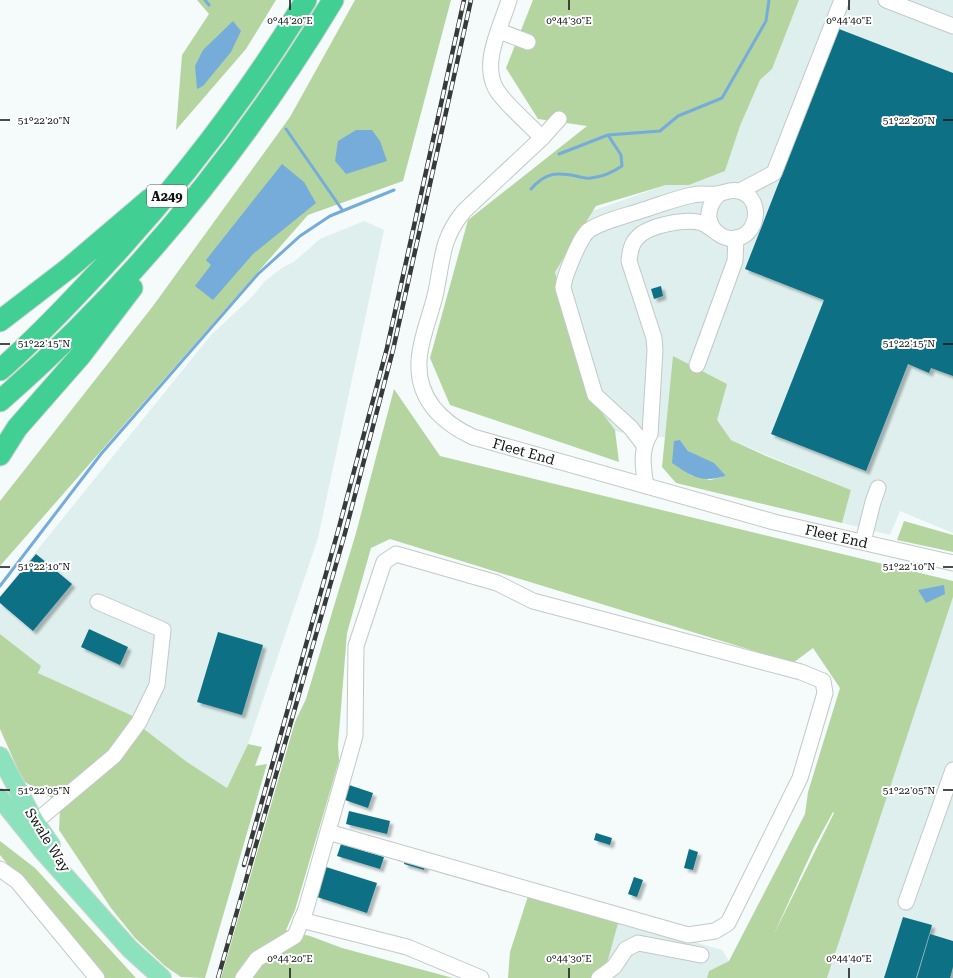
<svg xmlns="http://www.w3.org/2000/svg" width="953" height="978" font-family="'Roboto Serif',serif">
<defs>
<filter id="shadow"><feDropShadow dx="3.5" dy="3.5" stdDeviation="1" flood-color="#0004"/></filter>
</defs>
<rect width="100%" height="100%" fill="#f4fbfa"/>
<path fill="#deefed" d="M799 0H953V533L900 511 890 535 842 523 851 490 731 440 632 436 522 401 483 263 581 215 666 185H689L725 171 740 126 760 80 772 69Z
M364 221 384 230 318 538 248 744 227 788 187 762 144 729 133 716 38 673 40 666 0 634V596L211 335 252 297 265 281 282 268 295 261 320 239Z
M953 597V978H827L940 635Z
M619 920 722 950 729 961 709 971 707 978H603Z"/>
<path fill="#b5d5a0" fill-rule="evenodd" d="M197 0H276L246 49 176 130 182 55 209 14Z
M355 0H451L403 181 308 215 0 566V501L153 306 290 117Z
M533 0H799L772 69 760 80 740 126 725 171 689 185H666L596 206 555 272 586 391 615 430 619 462 450 405 430 358 468 220 587 126 538 119 506 68Z
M673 356 727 384 717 420 731 440 766 456 851 490 842 523 676 483 662 467ZM680 440 688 451 726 476 710 480 690 475Z
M394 389 440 456 953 581V597L827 978H707L709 971 729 961 805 814 808 792 840 688 813 648 793 663 390 539 371 548 347 633 338 745 339 761 295 910 286 930 310 936 342 948 453 978H221L295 722 306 699 356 533ZM833 812 834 813 773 936 814 847Z
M904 521 953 535V552L897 540Z
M0 634 41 666 38 673 133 716 115 747 52 798 23 781 0 729Z
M144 729 187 762 227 788 248 744 262 747 255 766 267 764 205 978 181 977 165 966 135 938 111 908 59 830 60 810Z
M0 841 35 868 136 978H101L0 855Z
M529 893 619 920 603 978H508L510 952Z"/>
<path fill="#76acd9" d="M233 21 241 31 231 52 203 86 197 89 195 66 203 50Z
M356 130H372L380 141 387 161 346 174 335 161 338 141Z
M282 164 304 182 316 203 253 254 213 300 195 286 211 265 206 260Z
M680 440 688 451 714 463 726 476C700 483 693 477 672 463L674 441Z
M944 585 945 594 926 603 918 590Z"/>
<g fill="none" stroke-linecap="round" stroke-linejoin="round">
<path stroke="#76acd9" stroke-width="3" d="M205 0 209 5
M286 129 343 211
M559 154 608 135 660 131 678 116 722 98 766 21 769 0
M531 189C545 173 555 172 576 176 580 177 586 179 591 178 602 177 613 172 622 166L621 155 608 135
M0 586 101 454 258 274 300 236 330 216 394 190"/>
</g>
<path fill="#0c7084" filter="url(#shadow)" d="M839 29 953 73V376L931 368 929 373 908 364 866 471 771 434 824 300 745 269Z
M661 286 663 296 654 299 651 289Z
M36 554 72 584 33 631 0 603V597Z
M89 629 128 647 120 665 81 647Z
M218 632 263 645 242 715 197 702Z
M349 785 373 793 368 808 345 800Z
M349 811 390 821 387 834 346 824Z
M596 833 612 838 610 845 594 840Z
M341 844 384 857 380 869 337 856Z
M689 849 698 852 693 870 684 868Z
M406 855 427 861 424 870 404 864Z
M326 867 377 883 367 913 317 897Z
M634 877 643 880 637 897 628 894Z
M903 917 932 925 916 978H884Z
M930 934 953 941V967L950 978H917Z"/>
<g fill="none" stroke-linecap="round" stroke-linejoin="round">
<g stroke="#c2c9c8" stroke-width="17">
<g id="minor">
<path d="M509 0C501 27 481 62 496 89 503 102 531 126 542 138"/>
<path d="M886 0 953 26"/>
<path d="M499 31 528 42"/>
<path id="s1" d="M559 119 542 138 464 211C440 240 443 261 435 296 430 317 420 339 419 361 417 399 441 422 473 437L774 522 953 563"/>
<path d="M740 191 774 173 842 0"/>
<path d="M697 365 735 261 736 238"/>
<path d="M644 445 631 428 595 395 563 288C564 276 580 237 589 230 605 220 626 216 643 210 660 205 676 198 693 195 700 193 709 195 717 194 725 193 730 189 738 191 758 194 761 222 746 234 725 250 692 221 719 194"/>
<path d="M646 486C643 467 640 451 650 434L655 350 654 338 629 261C630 252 631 244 637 238 648 225 687 218 702 223 707 225 712 229 716 232"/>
<path d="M863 542 873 502 878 488"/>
<path d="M27 829 114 756 139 722 157 685 163 630 98 602"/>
<path d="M0 869 17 881 97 978"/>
<path d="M906 902 953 770"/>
<path d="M301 920 407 947 481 978"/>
<path d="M243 978 257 959 295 936 306 909 355 736 356 646 384 562 396 554 497 583 533 601 801 672 823 681 825 693 800 778 728 923 715 931 688 935 328 832"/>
<path d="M599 978 614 967 626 949 638 943 701 955"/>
</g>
</g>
<g stroke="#d4d5d5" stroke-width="20">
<path id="major" d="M0 756 35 822 51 845
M0 798 41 849 130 949 162 978"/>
</g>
<g stroke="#d4d5d5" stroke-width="23">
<path id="highway" d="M0 321 69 268 150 199
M0 370C31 343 60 313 88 283 171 196 244 102 306 0
M0 401C131 287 243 149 333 0
M0 455 17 428 81 355 132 288"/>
</g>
<use href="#minor" stroke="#fff" stroke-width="15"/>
<use href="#major" stroke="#8de2be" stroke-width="18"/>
<use href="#highway" stroke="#41cf93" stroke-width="21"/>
<g stroke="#373a3a" stroke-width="4.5">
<path id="rail" d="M244 865 338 531 387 348 464 0
M218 978 345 533 393 350 471 0"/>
</g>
<use href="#rail" stroke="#fff" stroke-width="3" stroke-dasharray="9" stroke-linecap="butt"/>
</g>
<path fill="none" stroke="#101313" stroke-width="1.5" d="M290 0V10M569 0V10M849 0V10M0 120H10M943 120H953M0 344H10M943 344H953M0 567H10M943 567H953M0 790H10M943 790H953M290 968V978M569 968V978M849 968V978"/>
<g text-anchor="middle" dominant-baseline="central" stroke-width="4" stroke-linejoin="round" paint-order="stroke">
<rect fill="#fff" stroke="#585a5a" stroke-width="1" x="147" y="185" width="40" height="22" rx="3"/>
<g font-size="13" font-weight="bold" fill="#101313">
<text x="167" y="196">A249</text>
</g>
<g font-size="14" fill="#101313" stroke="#fff">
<text stroke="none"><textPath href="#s1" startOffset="443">Fleet End</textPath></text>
<text stroke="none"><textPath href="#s1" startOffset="767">Fleet End</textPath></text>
<text transform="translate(48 840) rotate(58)">Swale Way</text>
</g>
</g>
<g font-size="10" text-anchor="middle" fill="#101313" stroke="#fff" stroke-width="4" stroke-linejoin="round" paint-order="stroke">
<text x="290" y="24">0°44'20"E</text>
<text x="569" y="24">0°44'30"E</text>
<text x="849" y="24">0°44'40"E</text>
<text x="44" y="124">51°22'20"N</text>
<text x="909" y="124">51°22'20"N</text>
<text x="44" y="347">51°22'15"N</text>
<text x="909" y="347">51°22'15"N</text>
<text x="44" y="570">51°22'10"N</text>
<text x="909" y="570">51°22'10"N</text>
<text x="44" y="794">51°22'05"N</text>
<text x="909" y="794">51°22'05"N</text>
<text x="290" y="962">0°44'20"E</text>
<text x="569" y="962">0°44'30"E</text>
<text x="849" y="962">0°44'40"E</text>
</g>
</svg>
